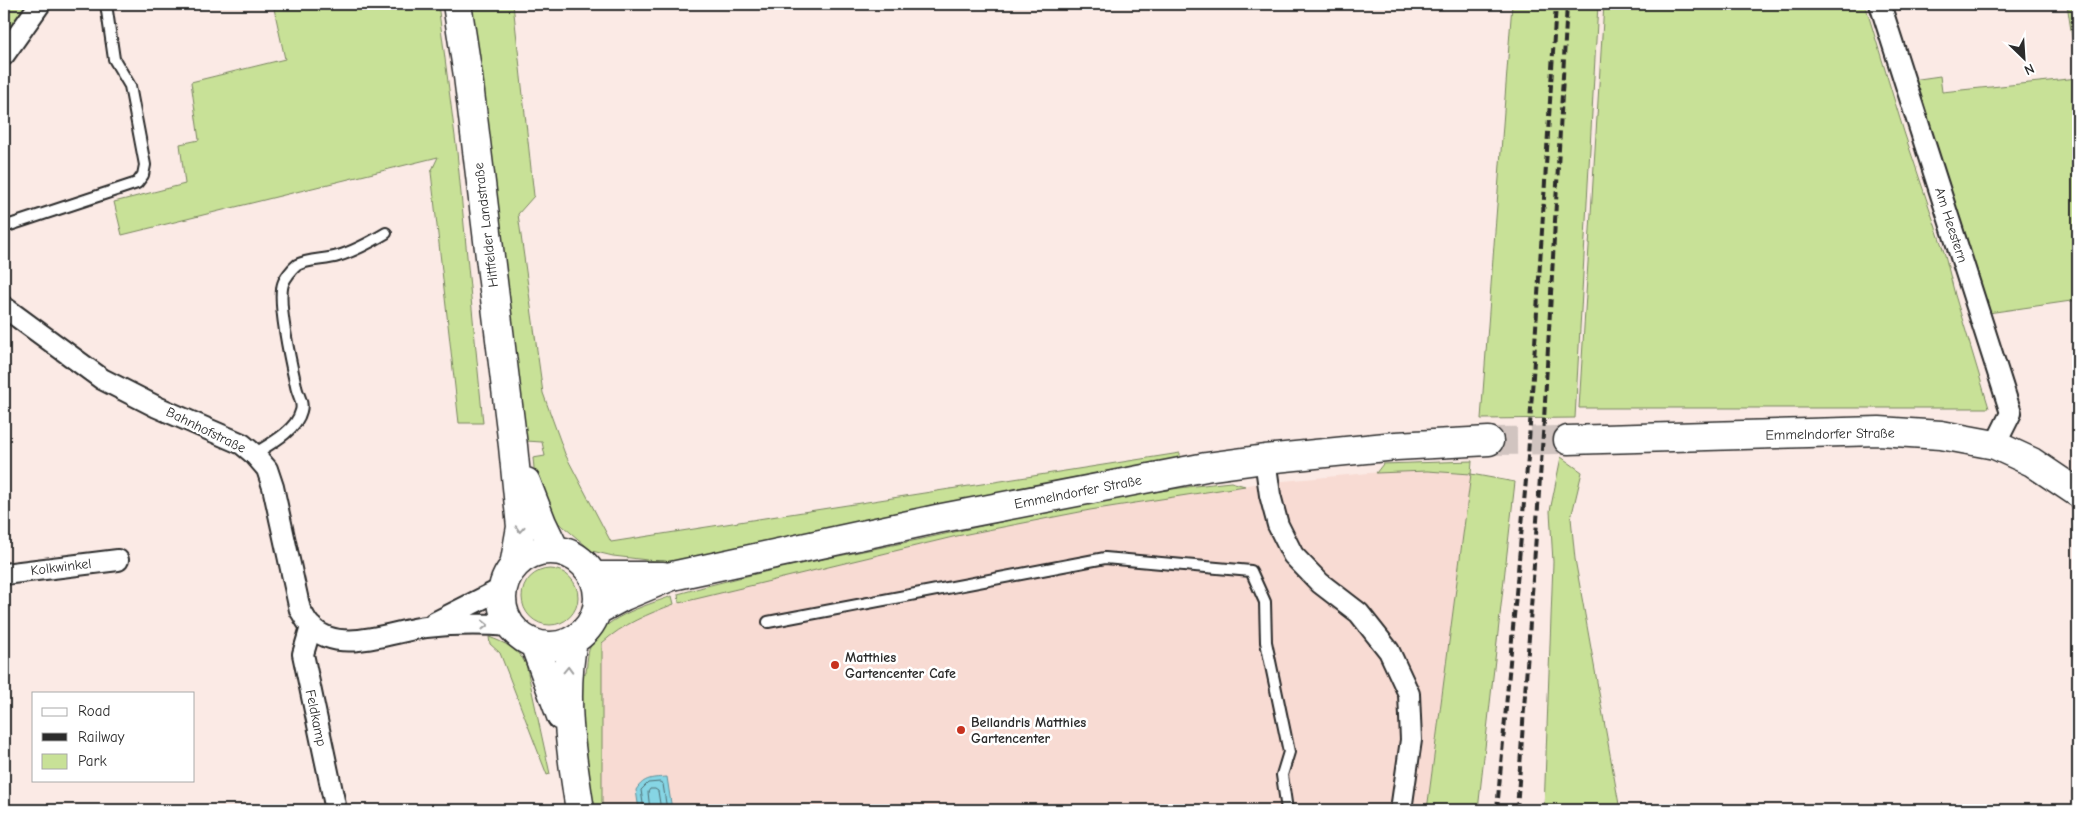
<svg xmlns="http://www.w3.org/2000/svg" width="2082" height="814" font-family="'Comic Neue',sans-serif">
<rect width="100%" height="100%" fill="#fbeae5"/>
<filter id="ink" filterUnits="userSpaceOnUse"><feTurbulence type="fractalNoise" baseFrequency=".02" numOctaves="2"/><feDisplacementMap in="SourceGraphic" scale="10" xChannelSelector="R" yChannelSelector="G"/><feConvolveMatrix kernelMatrix="1 2 1 2 8 2 1 2 1" color-interpolation-filters="sRGB"/></filter>
<g filter="url(#ink)">
<path fill="#f8dbd3" d="M1427 471 1471 474 1427 810H602V643L614 632 640 618 674 604 957 536 1090 510 1261 483 1380 472Z"/>
<path fill="#c8e197" stroke="#7a8661" d="M4 4H27L4 41Z
M273 4H438L457 152 483 423H459L431 172 438 157 122 235 114 202 185 184 180 144 199 140 191 82 285 59Z
M467 4H513L534 196 518 214 543 393 565 454 611 542 1180 453V461L682 564 613 556 592 551 557 521 551 520 535 478 533 458 545 456 542 442 526 441 499 216Z
M1512 4H1598L1575 418 1481 419Z
M1604 4H1865L1904 132 1945 255 1955 295 1989 408H1579Z
M2067 4H2078V76Z
M1940 76 1942 92 2078 78V300L1988 313 1912 80Z
M1561 457 1582 472 1571 518 1575 559 1620 810H1544L1553 562 1550 511Z
M1472 461 1471 474 1515 482 1478 810H1427L1471 474 1427 471 1376 473 1383 464Z
M1231 482 1245 486 1090 510 957 536 679 603 678 594C757 571 841 556 922 539 1025 517 1127 492 1231 482Z
M522 597a28 28 0 1 1 56 0a28 28 0 1 1-56 0Z
M672 596 674 604C648 614 623 624 602 643V810H594L576 674 586 673C587 666 587 657 589 650 598 618 645 606 672 596Z
M489 637C505 643 517 648 526 664L550 774 547 775 500 653 490 644Z"/>
<path fill="#86d5e4" stroke="#62919a" d="M667 777 672 810H639L636 790C644 777 653 778 667 777Z"/>
<g fill="none" stroke-linecap="round" stroke-linejoin="round">
<path stroke="#4f6f75" stroke-width="1" d="M644 810 641 790 648 783 660 782 663 784 667 810
M650 810 648 792 650 789H655L658 791 661 810"/>
<path stroke="#d1c4c0" stroke-width="28" stroke-dasharray="28 14" stroke-linecap="butt" d="M1489 441 1568 440"/>
<g stroke="#2b2b2b" stroke-width="14">
<path id="lane" d="M4 227 137 183 143 175 145 165 130 86 114 59 106 4
M254 454C270 444 296 431 301 411 304 402 297 394 296 386 291 364 277 303 283 284 285 278 292 269 297 265 308 259 326 260 338 256 355 251 371 242 386 233
M768 622 1105 558 1251 571 1265 602 1266 642 1289 752 1282 775 1287 810"/>
</g>
<g stroke="#2b2b2b" stroke-width="24">
<path id="street" d="M1880 4 2011 413 1995 445
M4 55 40 4
M4 307 102 379 157 407 242 444 254 454 267 469 273 487 300 610C304 615 306 622 311 626 338 656 392 631 426 627 454 624 483 624 511 626
M1265 459 1270 495 1278 525 1293 555 1320 583 1359 613 1389 651 1409 694 1411 740 1401 810
M4 574 118 560
M434 623 503 588
M311 627 303 654 336 810"/>
</g>
<g stroke="#2b2b2b" stroke-width="31">
<path id="secondary" d="M457 4 468 76 513 446 521 527 514 566
M1568 440 1879 431 1941 435 1995 445 2032 462 2078 493
M526 482 542 523 555 550
M502 598a48 48 0 1 1 96 0a48 48 0 1 1-96 0Z
M593 576H663
M596 611 624 596 672 576 937 519 1206 467 1265 459 1396 446 1489 441
M573 640C562 697 571 753 580 810
M534 643 561 716"/>
</g>
<use href="#lane" stroke="#fff" stroke-width="10"/>
<use href="#street" stroke="#fff" stroke-width="20"/>
<use href="#secondary" stroke="#fff" stroke-width="28"/>
<path stroke="#2b2b2b" stroke-width="4" stroke-dasharray="8 4" stroke-linecap="butt" d="M1497 810 1528 457 1556 4
M1517 810 1544 420 1567 4"/>
</g>
<defs><path id="oneway-chevron" d="M-2-3.5L2.5 0L-2 3.5" fill="none" stroke-width="1.6" stroke-linecap="round" stroke-linejoin="round" transform="scale(1.25)"/></defs>
<g stroke="#a0a0a0">
<use href="#oneway-chevron" transform="translate(520 529) rotate(94)"/>
<use href="#oneway-chevron" transform="translate(485 625) rotate(1)"/>
<use href="#oneway-chevron" transform="translate(568 670) rotate(-88)"/>
</g>
</g>
<g fill="#c8321e" stroke="#fff" stroke-width="2">
<circle cx="835" cy="665" r="5"/>
<circle cx="961" cy="730" r="5"/>
</g>
<g text-anchor="middle" dominant-baseline="central" stroke-width="5" stroke-linejoin="round" paint-order="stroke">
<g font-size="14" fill="#2b2b2b" stroke="#fff">
<text transform="translate(486 225) rotate(-97)">Hittfelder Landstraße</text>
<text transform="translate(1951 225) rotate(72)">Am Heestern</text>
<text transform="translate(206 430) rotate(26)">Bahnhofstraße</text>
<text transform="translate(1830 434) rotate(-1)">Emmelndorfer Straße</text>
<text transform="translate(1078 492) rotate(-11)">Emmelndorfer Straße</text>
<text transform="translate(61 567) rotate(-7)">Kolkwinkel</text>
<text transform="translate(316 718) rotate(78)">Feldkamp</text>
</g>
<g font-size="14" font-weight="bold" fill="#2b2b2b" stroke="#fff" text-anchor="start">
<text x="845" y="657">Matthies<tspan x="845" dy="16">Gartencenter Cafe</tspan></text>
<text x="971" y="722">Bellandris Matthies<tspan x="971" dy="16">Gartencenter</tspan></text>
</g>
</g>
<rect width="2082" height="814" fill="none" stroke="#fff" stroke-width="20"/>
<rect x="10" y="10" width="2062" height="794" fill="none" stroke="#2b2b2b" stroke-width="2" filter="url(#ink)"/>
<rect x="32" y="692" width="162" height="90" fill="#ffffff" stroke="#aaaaaa"/>
<rect x="42" y="708" width="25" height="8" fill="#ffffff" stroke="#aaaaaa"/>
<text x="78" y="716" font-size="15" fill="#2b2b2b">Road</text>
<rect x="42" y="733" width="25" height="8" fill="#2b2b2b" stroke="#aaaaaa"/>
<text x="78" y="742" font-size="15" fill="#2b2b2b">Railway</text>
<rect x="42" y="754" width="25" height="15" fill="#c8e197" stroke="#aaaaaa"/>
<text x="78" y="766" font-size="15" fill="#2b2b2b">Park</text>
<g transform="translate(2024 58) rotate(155)" stroke="#ffffff" stroke-width="4" paint-order="stroke">
<path d="M0-4L9 19L0 12L-9 19Z" fill="#2b2b2b"/>
<text y="-8" font-size="14" font-weight="bold" text-anchor="middle" fill="#2b2b2b">N</text>
</g>
</svg>
